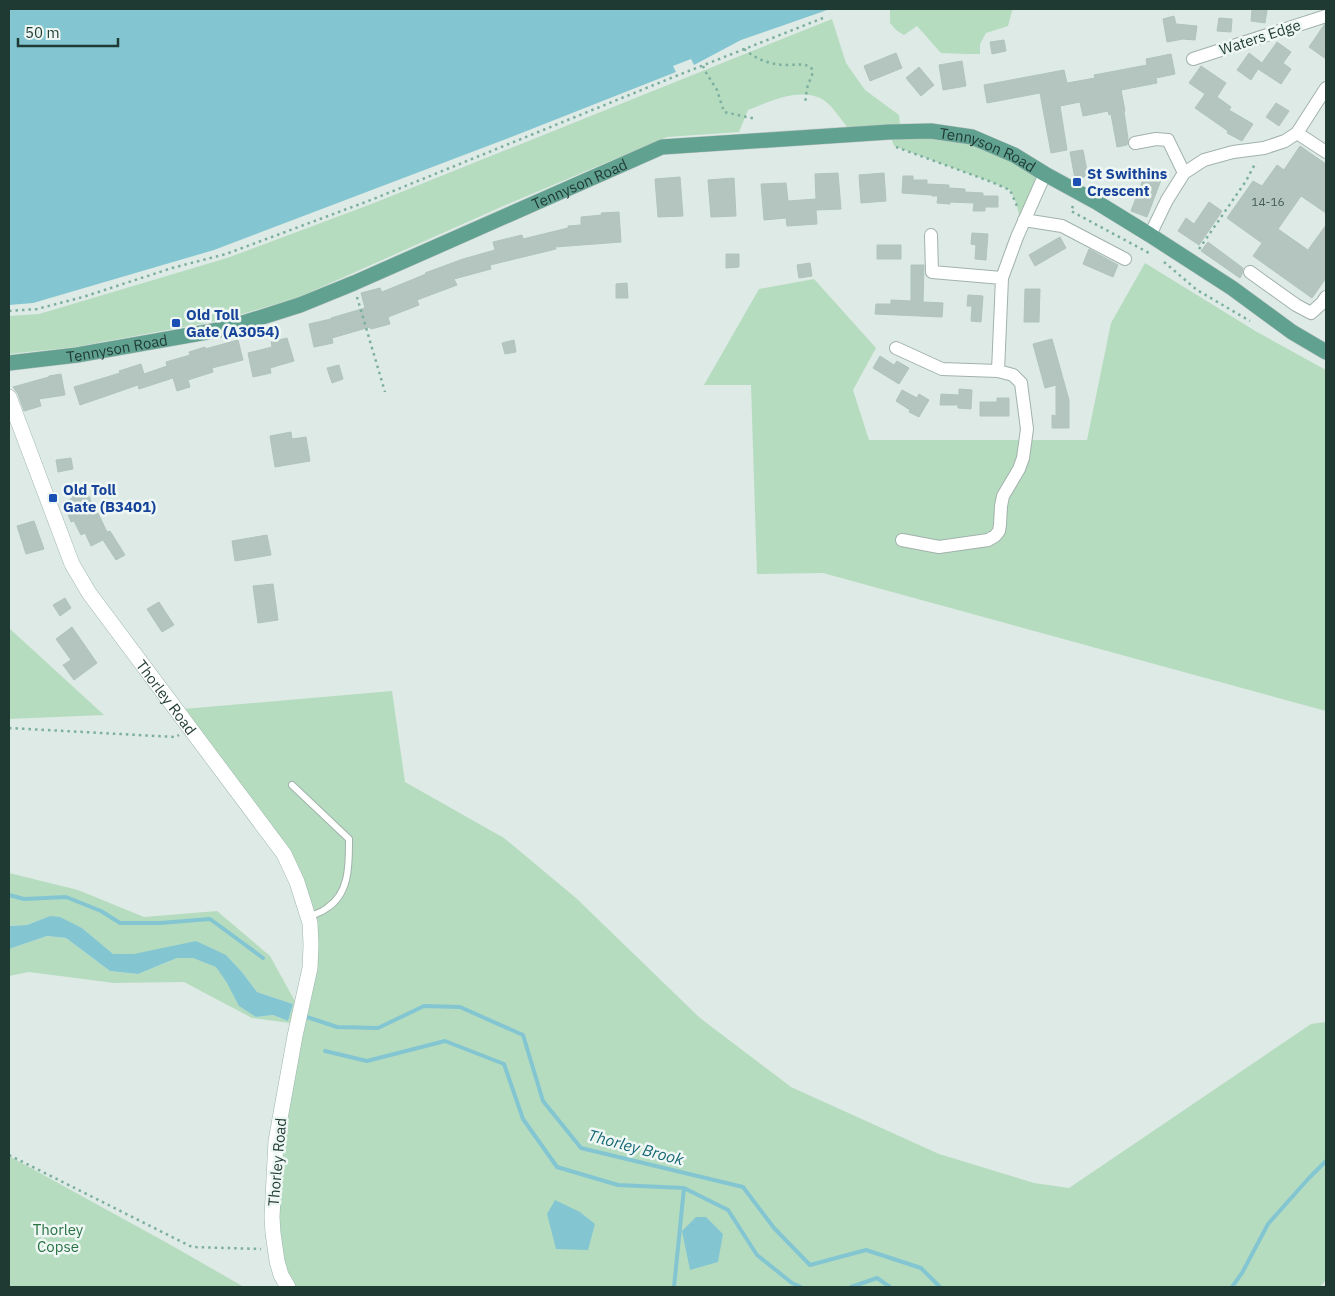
<svg xmlns="http://www.w3.org/2000/svg" width="1335" height="1296" font-family="'IBM Plex Sans',sans-serif">
<rect width="100%" height="100%" fill="#deeae5"/>
<path fill="#b6dcc0" d="M890 9H1014L1012 11 1008 26 986 33 980 44V54H966L941 53 917 26 904 35 896 30 890 23Z
M832 19 846 63 865 90 899 115 900 125 847 127C839 117 831 103 820 98 797 88 769 102 748 110L739 132 667 137 501 207 297 298 222 320 75 347 9 354V316L39 314 227 258 374 203Z
M889 132 956 134 1045 174 1022 226 1016 203 1010 190 989 181 894 146Z
M1145 263 1257 332 1326 370V711L823 573 757 574 751 385H704L759 289 814 279 876 348 853 390 869 440H1087L1111 323Z
M9 628 104 715 9 719Z
M392 691 405 782 504 838 576 898 700 1018 791 1087 939 1154 1034 1183 1069 1188 1311 1024 1326 1022V1280L1320 1287H295L287 1272 277 1230 283 1144 314 911 183 709Z
M9 873 78 890 144 917 217 911 270 956 296 1003 290 1023 252 1018 184 982 114 983 29 972 9 976V949L47 936 66 938 110 971 138 974 177 958H193L216 966 227 983 256 1017 273 1015 288 1021 293 1004 257 992 242 972 226 955 112 954 82 928 50 916 27 925 9 926Z
M9 1156 169 1244 244 1287H9Z"/>
<path fill="#83c6d2" d="M9 9H830L741 40 694 65 691 59 673 66 676 72 519 134 214 250 33 303 9 305Z
M50 916 60 917 82 928 113 954H134L196 941 226 955 242 972 257 992 293 1004 288 1021 273 1015 256 1017 239 1006 227 983 216 967 193 958H177L138 974 110 971 66 938 47 936 9 949V926L27 925Z
M555 1200 580 1212 595 1224 588 1250 556 1249 547 1214Z
M696 1217H706L723 1234 718 1262 690 1270 682 1231Z"/>
<g fill="none" stroke-linecap="round" stroke-linejoin="round">
<path stroke="#83c6d2" stroke-width="4" d="M9 895 24 899 66 897 101 911 120 923H160L210 919 263 958
M304 1016 337 1027 378 1028 424 1006 460 1007 523 1035 543 1101 581 1148 743 1187 774 1228 810 1265 866 1250 921 1268 940 1287
M325 1051 367 1061 445 1041 504 1064 523 1119 557 1167 618 1185 684 1188 728 1210 757 1255 792 1283 801 1287
M674 1287 684 1188
M851 1287 877 1278 890 1287
M1232 1287 1242 1273 1268 1224 1309 1178 1326 1161"/>
</g>
<path fill="#b3c5be" stroke="#b0c4bc" d="M1252 9 1267 10 1265 23 1251 21Z
M1174 16 1176 24 1197 26 1195 40 1183 39 1167 42 1163 19Z
M1219 18 1232 19 1231 32 1217 31Z
M1326 24V59L1309 47 1324 25Z
M1004 40 1006 51 992 54 990 42Z
M1277 42 1291 52 1283 63 1291 69 1281 84 1258 69 1251 80 1237 70 1249 53 1262 63Z
M896 53 902 68 870 81 864 66Z
M1171 54 1175 74 1156 78 1157 83 1121 90 1125 111 1124 112 1128 138 1127 145 1117 147 1111 114 1109 115 1108 111 1083 116 1080 102 1060 106 1067 150 1051 153 1040 93 987 103 984 85 1064 70 1067 83 1095 78 1094 75 1147 65 1146 59Z
M962 61 966 86 943 90 939 65Z
M1201 66 1226 83 1217 97 1231 107 1229 110 1253 124 1242 141 1227 133 1228 131 1195 108 1205 94 1189 83Z
M919 67 934 85 921 96 906 78Z
M1276 103 1289 111 1279 126 1266 117Z
M1300 146 1326 164V213L1301 196 1278 229 1308 250 1326 225V278L1312 298 1253 256 1262 243 1227 218 1253 181 1262 186 1277 165 1284 170Z
M1083 150 1088 176 1075 179 1070 152Z
M838 173 841 209 816 210 817 224 787 226 786 218 764 220 761 184 786 183 788 201 816 199 815 174Z
M884 173 886 201 861 203 859 175Z
M1145 174 1161 180 1147 217 1131 211Z
M903 176H913V180H927V184L949 185V188L965 189V192L983 193V196H998V207H985V211H973L974 203 950 202V204L937 203 938 196H932V195L902 193Z
M680 177 683 216 658 217 655 179Z
M734 178 736 216 711 217 708 180Z
M1209 202 1222 211 1199 245 1178 231 1186 218 1194 224Z
M619 212 621 242 555 247 556 249 490 265 491 269 454 279 457 285 417 300 419 305 388 317 390 324 371 329 370 327 332 338 333 343 314 347 309 324 331 319V318L365 308 361 293 380 288 382 292 426 274 425 273 463 259 495 250 493 242 522 235 523 239 568 228V226L581 225V217L602 215 601 213Z
M972 233 988 234 986 260 975 259 976 245 971 244Z
M1060 237 1066 248 1035 266 1029 255Z
M1208 242 1243 268 1242 274 1240 278 1201 251Z
M877 245H901V259H877Z
M1089 249 1118 265 1113 277 1083 264Z
M726 254H739V267L726 268Z
M810 263 812 276 799 278 797 265Z
M911 265H924L923 302 943 303 942 317 875 314 876 304H891V300L911 301Z
M627 283 628 298H616V284Z
M1025 289H1040L1039 322H1024Z
M968 295 983 296 981 322 971 321 972 306H967Z
M287 338 294 361 270 368 271 373 253 377 248 353 272 347 271 342Z
M1052 339 1069 400V428H1052V415L1056 416V385L1045 388 1033 344Z
M238 340 243 360 212 368 213 372 188 380 190 387 177 391 173 378 139 389 138 385 80 405 74 387 120 373 119 371 141 364 144 374 167 366 166 362 190 355 189 352 205 347V349Z
M514 340 516 352 505 354 502 343Z
M880 356 894 365 897 361 909 368 899 384 873 368Z
M339 365 343 379 332 383 327 368Z
M61 374 65 395 39 399 41 406 24 411 18 394 13 387 49 377V376Z
M959 389 972 390 971 409 958 408V405H940L941 394 959 395Z
M902 390 917 398 919 394 929 400 919 417 909 412 910 410 896 401Z
M997 398H1009V416H980V402H997Z
M291 432 292 439 306 437 310 461 275 467 270 436Z
M71 458 73 469 58 472 56 460Z
M86 489 96 513H98L107 532 110 531 125 555 116 560 103 540 91 546 85 533 81 535 74 521 71 522 63 502 73 498 72 494Z
M34 521 44 549 26 554 17 526Z
M267 535 271 555 235 561 232 541Z
M273 584 278 620 258 623 253 586Z
M65 598 71 608 60 616 53 605Z
M159 602 174 625 162 632 147 609Z
M72 627 97 663 74 680 63 665 71 660 56 639Z"/>
<g fill="none" stroke-linecap="round" stroke-linejoin="round">
<g stroke="#a1b2ac" stroke-width="8">
<path id="lane" d="M292 785 349 839C349 864 350 893 327 908 322 912 315 914 309 917"/>
</g>
<g stroke="#a1b2ac" stroke-width="14">
<path id="street" d="M1193 59 1326 16
M1297 133 1326 152
M1135 143 1156 139 1168 140 1184 173
M1024 220 1062 226 1125 259
M931 235 932 272 1002 278 1017 237 1045 174
M1150 235 1167 200 1184 173 1204 160 1233 152 1264 148 1285 141 1297 133 1326 88
M1250 272 1296 305 1311 313 1322 303 1326 297
M896 348 942 369 998 371 1013 375 1021 383 1027 429 1023 458 1019 469 1003 496 1001 506 1000 525 999 531 995 536 988 540 939 547 902 540
M998 371 1002 278"/>
</g>
<g stroke="#9db6ad" stroke-width="16">
<g id="secondary">
<path id="s1" d="M9 397 72 564 89 593 284 854 297 882 310 923 311 945 310 968 295 1036 276 1141 272 1217 273 1233 277 1261 281 1275 288 1287"/>
</g>
</g>
<g stroke="#bcc4c2" stroke-width="16">
<g id="primary">
<path id="s2" d="M9 363 77 355 224 329 300 305 354 283 662 147 889 132 931 131 972 137 1014 155 1045 174 1098 203 1150 235 1232 288 1292 332 1326 352"/>
</g>
</g>
<path stroke="#7daf9f" stroke-width="2.5" stroke-dasharray="2.5 4" stroke-linecap="butt" d="M744 49C757 60 771 65 788 65 797 65 802 63 811 67L813 72 807 88 805 104
M703 66 705 71 717 90 724 112 756 119
M896 147 989 181 1010 190 1017 206
M1073 206 1071 211 1149 253
M1199 249 1246 181 1256 162
M1164 262 1197 290 1250 321
M357 297 385 392
M9 311 37 309 83 297 172 268 226 254 371 200 671 78 823 18
M9 728 175 737 179 735
M9 1155 192 1247 261 1249"/>
<use href="#lane" stroke="#fff" stroke-width="6"/>
<use href="#street" stroke="#fff" stroke-width="12"/>
<use href="#secondary" stroke="#fff" stroke-width="15"/>
<use href="#primary" stroke="#61a190" stroke-width="15"/>
</g>
<g fill="#1a4fb4" stroke="#eef7f3" stroke-width="2">
<rect x="1072" y="177" width="10" height="10" rx="2.5"/>
<rect x="171" y="318" width="10" height="10" rx="2.5"/>
<rect x="48" y="493" width="10" height="10" rx="2.5"/>
</g>
<g text-anchor="middle" dominant-baseline="central" stroke-width="5" stroke-linejoin="round" paint-order="stroke">
<g font-size="12" fill="#445d56">
<text x="1268" y="201">14-16</text>
</g>
<g font-size="15" fill="#1f3a33" stroke="#eef7f3">
<text transform="translate(1260 37) rotate(-18)">Waters Edge</text>
<text stroke="none"><textPath href="#s2" startOffset="1022">Tennyson Road</textPath></text>
<text stroke="none"><textPath href="#s2" startOffset="602">Tennyson Road</textPath></text>
<text stroke="none"><textPath href="#s2" startOffset="109">Tennyson Road</textPath></text>
<text stroke="none"><textPath href="#s1" startOffset="342">Thorley Road</textPath></text>
<text transform="translate(277 1162) rotate(-85)">Thorley Road</text>
</g>
<g font-size="15" font-weight="bold" fill="#164399" stroke="#eef7f3" text-anchor="start">
<text x="1087" y="173">St Swithins<tspan x="1087" dy="17">Crescent</tspan></text>
<text x="186" y="314">Old Toll<tspan x="186" dy="17">Gate (A3054)</tspan></text>
<text x="63" y="489">Old Toll<tspan x="63" dy="17">Gate (B3401)</tspan></text>
</g>
<g font-size="15" fill="#287244" stroke="#eef7f3">
<text x="58" y="1229">Thorley<tspan x="58" dy="17">Copse</tspan></text>
</g>
<g font-size="16" font-style="italic" fill="#186877" stroke="#eef7f3">
<text transform="translate(636 1147) rotate(15)">Thorley Brook</text>
</g>
</g>
<rect width="1335" height="1296" fill="none" stroke="#1f3a33" stroke-width="20"/>
<path d="M18 38v8h100v-8" fill="none" stroke="#1f3a33" stroke-width="2.5"/>
<text x="25" y="38" font-size="15" fill="#1f3a33" stroke="#eef7f3" stroke-width="4" paint-order="stroke">50 m</text>
</svg>
